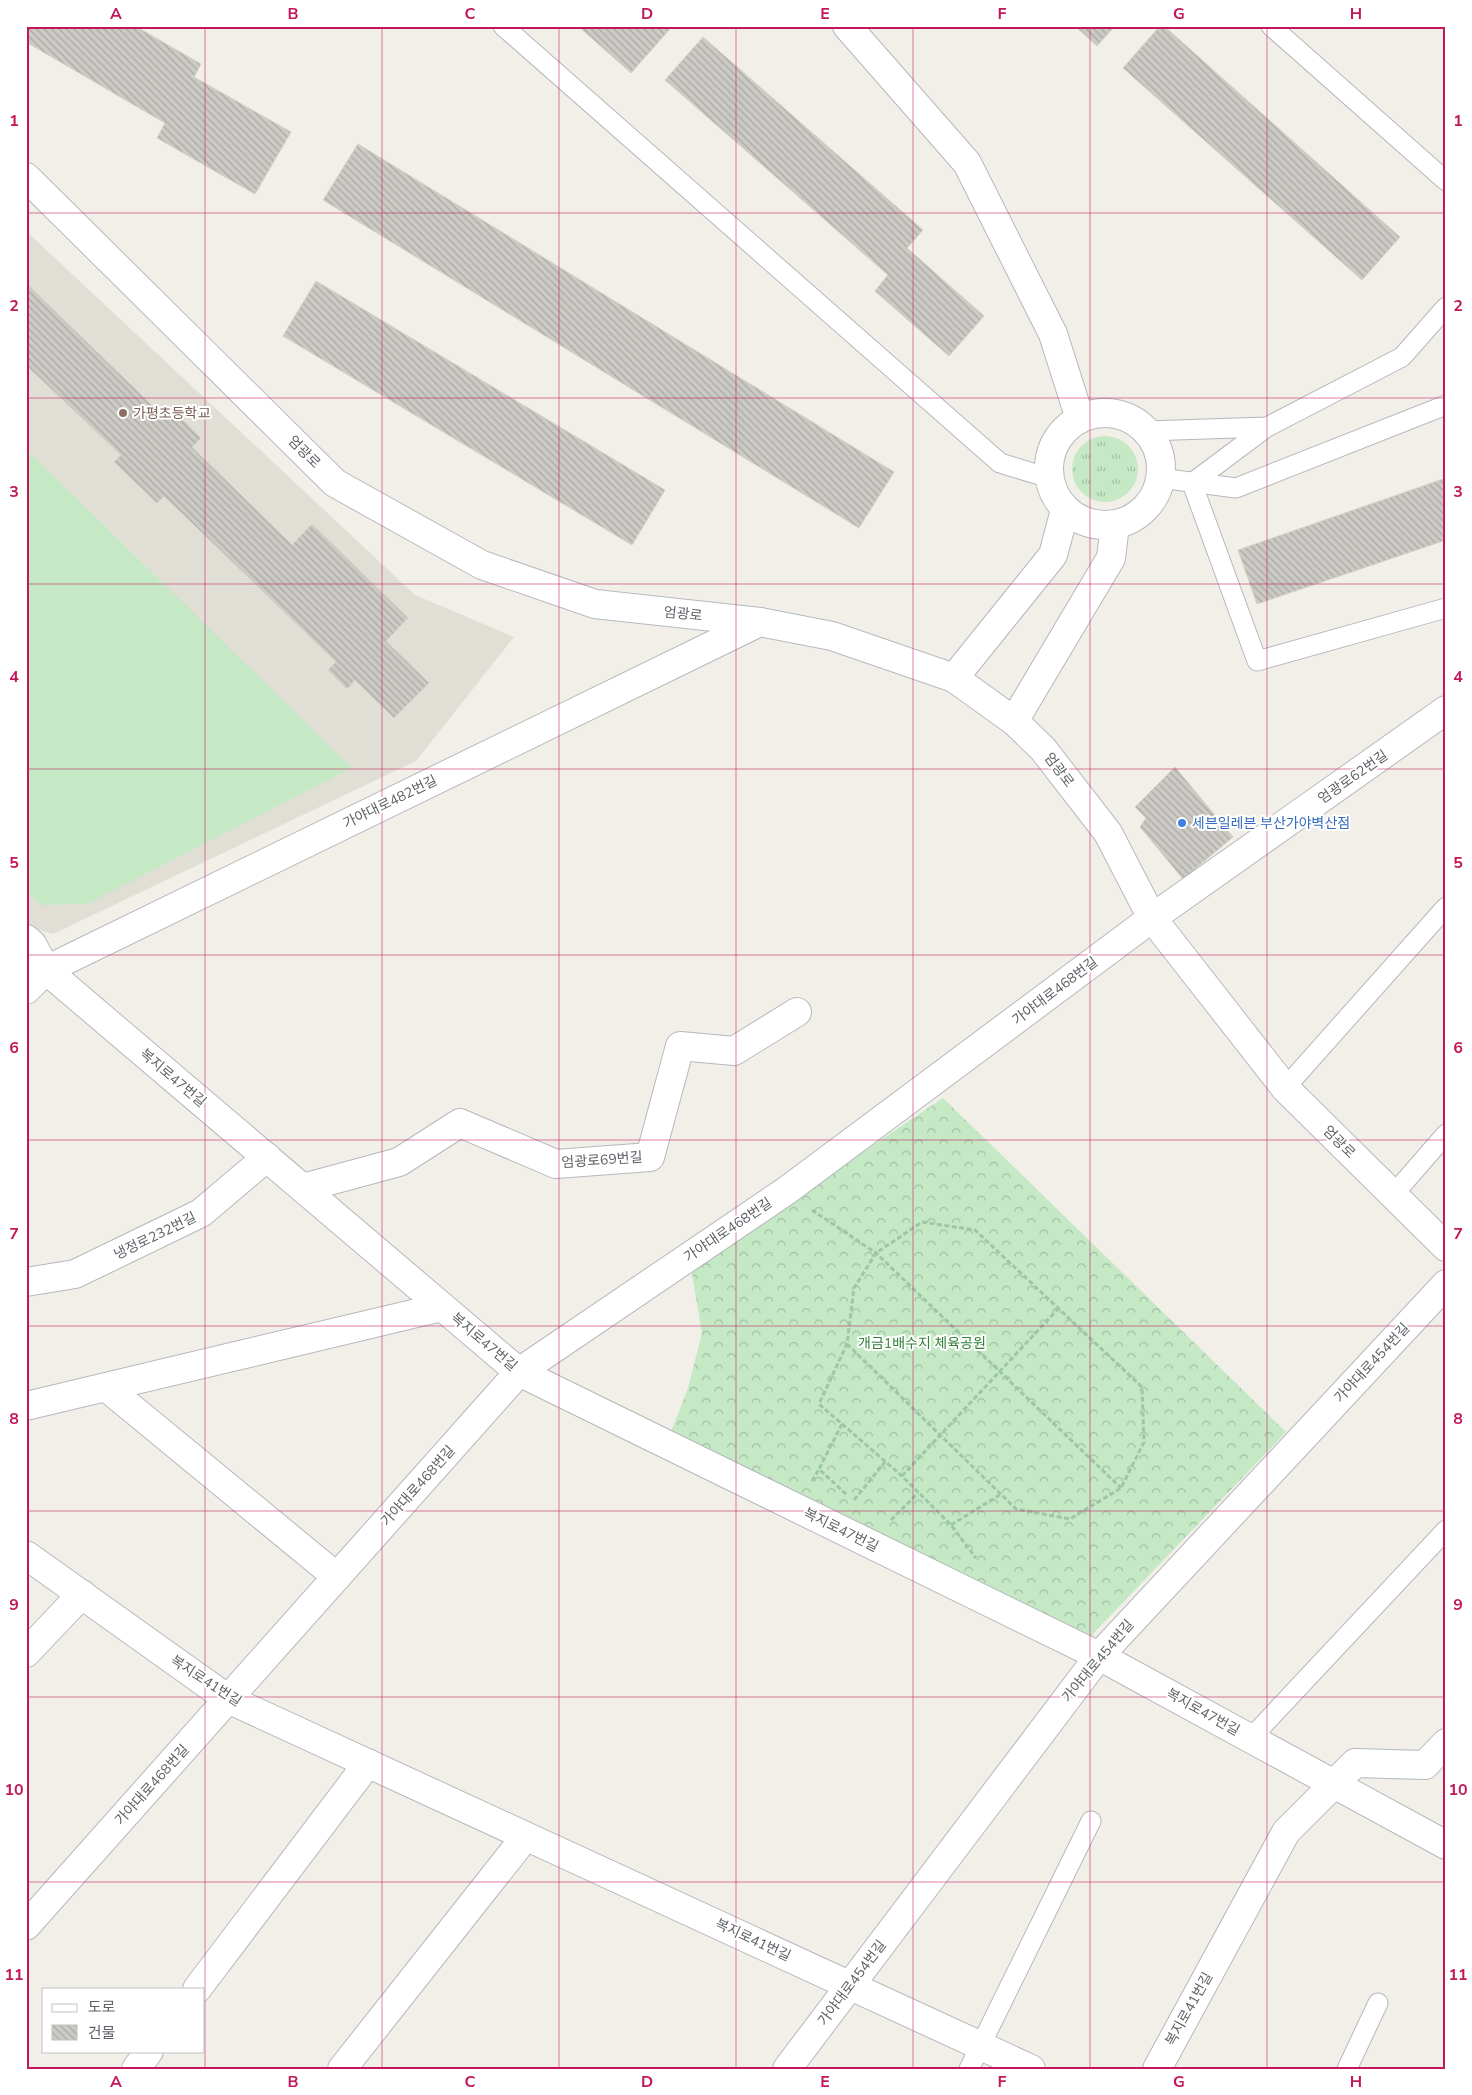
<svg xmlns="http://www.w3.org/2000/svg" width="1472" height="2095" font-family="'Nunito Sans','Noto Sans KR',sans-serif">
<defs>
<pattern id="grass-tufts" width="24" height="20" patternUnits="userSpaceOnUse" patternTransform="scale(1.25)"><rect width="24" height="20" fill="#c5e8c5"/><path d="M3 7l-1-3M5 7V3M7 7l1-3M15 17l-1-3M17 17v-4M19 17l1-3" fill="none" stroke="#a3c0a4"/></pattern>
<pattern id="forest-crowns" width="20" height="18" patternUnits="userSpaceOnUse" patternTransform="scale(1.25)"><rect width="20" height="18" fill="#c5e8c5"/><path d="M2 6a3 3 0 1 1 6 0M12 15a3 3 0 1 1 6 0" fill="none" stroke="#a3c0a4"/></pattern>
<pattern id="building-back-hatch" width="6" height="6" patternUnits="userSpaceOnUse" patternTransform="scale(1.25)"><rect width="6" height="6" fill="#cccac5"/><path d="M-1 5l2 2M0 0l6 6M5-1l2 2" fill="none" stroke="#a9a8a4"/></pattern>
</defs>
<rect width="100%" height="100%" fill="#f1efe8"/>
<path fill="#e1ded6" d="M26 231 415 595 514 637 416 761 53 934 33 928 26 921Z"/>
<path fill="url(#grass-tufts)" d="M1072 469a33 33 0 1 1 66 0a33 33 0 1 1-66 0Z"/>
<path fill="url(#forest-crowns)" d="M943 1098 1286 1432 1090 1637 671 1432 688 1388 702 1333 691 1268Z"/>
<path fill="#c5e8c5" d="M26 449 352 768 87 904 41 905 26 891Z"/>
<path fill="url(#building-back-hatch)" stroke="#d6d1c6" d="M28 26H135L201 64 194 77 291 132 255 194 157 138 165 123 26 42Z
M578 26H665L669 30 631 73Z
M1075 26H1115L1097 46Z
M1160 26H1164L1400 237 1362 280 1123 68Z
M703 37 923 230 907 248 984 316 949 356 875 291 888 275 665 80Z
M358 144 894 472 859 528 323 200Z
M316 281 665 490 632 545 283 336Z
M26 283 165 418 173 410 201 438 192 447 292 545 312 524 408 618 386 641 429 683 394 718 355 680 347 689 328 670 336 662 164 496 157 503 114 462 121 455 26 365Z
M1446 478V540L1257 604 1238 550Z
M1175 767 1233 837 1183 879 1140 827 1146 818 1135 807Z"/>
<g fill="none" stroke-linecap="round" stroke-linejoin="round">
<g stroke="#b5b8bc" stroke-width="21">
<path id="service" d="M503 26 1000 463 1049 478
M1271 26 1446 181
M1446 307 1402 357 1267 427 1192 483 1257 661 1446 608
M1146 431 1267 427
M1160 478 1236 488 1446 405
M1285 1088 1446 907
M1393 1195 1446 1134
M1250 1739 1446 1530
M969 2069 1091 1821
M1347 2069 1378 2003"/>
</g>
<g stroke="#b5b8bc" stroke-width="30">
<path id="minor" d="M847 26 967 163 1053 334 1080 419
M1049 469a56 56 0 1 1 112 0a56 56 0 1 1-112 0Z
M954 678 1053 555 1065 510
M1014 721 1111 558 1115 525
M26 939 32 944 46 970 519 1372 1099 1656 1446 1845
M26 990 46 970 760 622
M303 1188 399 1162 460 1123 556 1164 650 1157 680 1046 734 1051 797 1012
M26 1282 75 1274 201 1213 267 1157
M106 1387 337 1577
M26 1406 442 1307
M26 1555 228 1699 1031 2069
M26 1653 82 1594
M26 1926 519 1372 786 1191 1152 918 1446 710
M197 1989 368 1763
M136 2069 149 2051
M342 2069 526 1836
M787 2069 1099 1656 1446 1284
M1157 2069 1286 1832 1355 1763 1425 1765 1446 1743"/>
</g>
<g stroke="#b6babf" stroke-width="30">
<path id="secondary" d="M26 177 335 483 482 565 595 604 760 622 832 636 954 678 1014 721 1043 749 1108 833 1152 918 1285 1088 1446 1247"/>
</g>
<path stroke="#9cc7a9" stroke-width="3" stroke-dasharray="5 2.5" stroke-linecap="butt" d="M812 1210 876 1253 1121 1488
M847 1344 1016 1509 1070 1519 1121 1488 1144 1442 1142 1387 975 1230 922 1222 876 1253 854 1288 847 1344 819 1404 902 1476 951 1525 976 1558
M842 1424 819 1469 847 1495
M902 1476 1058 1309
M812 1481 819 1469
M854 1500 885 1462
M891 1520 918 1493
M951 1525 1001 1494"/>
<use href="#service" stroke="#fff" stroke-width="19"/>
<use href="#minor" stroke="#fff" stroke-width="28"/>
<use href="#secondary" stroke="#fff" stroke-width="28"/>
</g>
<path fill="none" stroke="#c2185b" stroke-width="1" stroke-opacity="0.55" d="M205 26V2069M382 26V2069M559 26V2069M736 26V2069M913 26V2069M1090 26V2069M1267 26V2069M26 213H1446M26 398H1446M26 584H1446M26 769H1446M26 955H1446M26 1140H1446M26 1326H1446M26 1511H1446M26 1697H1446M26 1882H1446"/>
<circle fill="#8d6e63" stroke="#fff" stroke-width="2" cx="123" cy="413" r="5"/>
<circle fill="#3f7fe0" stroke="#fff" stroke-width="2" cx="1182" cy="823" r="5"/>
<g text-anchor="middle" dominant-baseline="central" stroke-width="4" stroke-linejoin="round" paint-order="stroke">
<g font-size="14" fill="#785e54" stroke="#fff" text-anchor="start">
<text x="133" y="413">가평초등학교</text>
</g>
<g font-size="14" fill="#5f6368" stroke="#fff">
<text transform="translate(304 452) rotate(45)">엄광로</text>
<text transform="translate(683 614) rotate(6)">엄광로</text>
<text transform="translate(1059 770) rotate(53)">엄광로</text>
<text transform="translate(1353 777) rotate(-35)">엄광로62번길</text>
<text transform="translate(390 802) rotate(-26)">가야대로482번길</text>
<text transform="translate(1055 991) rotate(-37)">가야대로468번길</text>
<text transform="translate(173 1078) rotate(40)">복지로47번길</text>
<text transform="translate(1339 1142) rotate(45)">엄광로</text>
<text transform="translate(602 1160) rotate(-4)">엄광로69번길</text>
<text transform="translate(728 1230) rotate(-34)">가야대로468번길</text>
<text transform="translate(155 1236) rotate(-26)">냉정로232번길</text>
<text transform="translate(484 1342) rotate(40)">복지로47번길</text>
<text transform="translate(1372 1363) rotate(-47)">가야대로454번길</text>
<text transform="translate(418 1486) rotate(-48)">가야대로468번길</text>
<text transform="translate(841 1530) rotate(26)">복지로47번길</text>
<text transform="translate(1098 1661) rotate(-50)">가야대로454번길</text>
<text transform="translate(206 1681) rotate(33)">복지로41번길</text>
<text transform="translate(1203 1712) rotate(29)">복지로47번길</text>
<text transform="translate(152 1785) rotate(-48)">가야대로468번길</text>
<text transform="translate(753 1940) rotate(25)">복지로41번길</text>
<text transform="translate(852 1983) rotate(-53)">가야대로454번길</text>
<text transform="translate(1189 2009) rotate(-61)">복지로41번길</text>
</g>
<g font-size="14" fill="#366cbe" stroke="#fff" text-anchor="start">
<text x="1192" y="823">세븐일레븐 부산가야벽산점</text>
</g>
<g font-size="14" fill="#348238" stroke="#fff">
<text x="922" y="1343">개금1배수지 체육공원</text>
</g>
</g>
<rect width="1472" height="2095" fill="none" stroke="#ffffff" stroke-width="55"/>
<rect x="42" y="1988" width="162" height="65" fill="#ffffff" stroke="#bfc1c3"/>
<rect x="52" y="2004" width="25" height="8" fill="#ffffff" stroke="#bfc1c3"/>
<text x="88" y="2012" font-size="15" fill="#5f6368">도로</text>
<rect x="52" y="2025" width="25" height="15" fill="url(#building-back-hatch)" stroke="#bfc1c3"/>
<text x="88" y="2038" font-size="15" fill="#5f6368">건물</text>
<rect x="28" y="28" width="1416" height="2040" fill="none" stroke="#c2185b" stroke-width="2"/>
<g font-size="16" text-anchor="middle" font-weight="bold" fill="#c2185b">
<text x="116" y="19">A</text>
<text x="293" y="19">B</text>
<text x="470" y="19">C</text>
<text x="647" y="19">D</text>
<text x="825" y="19">E</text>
<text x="1002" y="19">F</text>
<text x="1179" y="19">G</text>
<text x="1356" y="19">H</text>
<text x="14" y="126">1</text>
<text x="1458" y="126">1</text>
<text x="14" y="311">2</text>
<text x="1458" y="311">2</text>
<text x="14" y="497">3</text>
<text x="1458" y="497">3</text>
<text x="14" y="682">4</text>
<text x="1458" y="682">4</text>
<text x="14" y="868">5</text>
<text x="1458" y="868">5</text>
<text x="14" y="1053">6</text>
<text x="1458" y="1053">6</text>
<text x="14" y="1239">7</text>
<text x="1458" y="1239">7</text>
<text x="14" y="1424">8</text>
<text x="1458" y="1424">8</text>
<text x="14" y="1610">9</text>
<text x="1458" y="1610">9</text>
<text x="14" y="1795">10</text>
<text x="1458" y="1795">10</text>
<text x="14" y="1980">11</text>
<text x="1458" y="1980">11</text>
<text x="116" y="2087">A</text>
<text x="293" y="2087">B</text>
<text x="470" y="2087">C</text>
<text x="647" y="2087">D</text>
<text x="825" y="2087">E</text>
<text x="1002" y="2087">F</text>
<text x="1179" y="2087">G</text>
<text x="1356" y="2087">H</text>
</g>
</svg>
